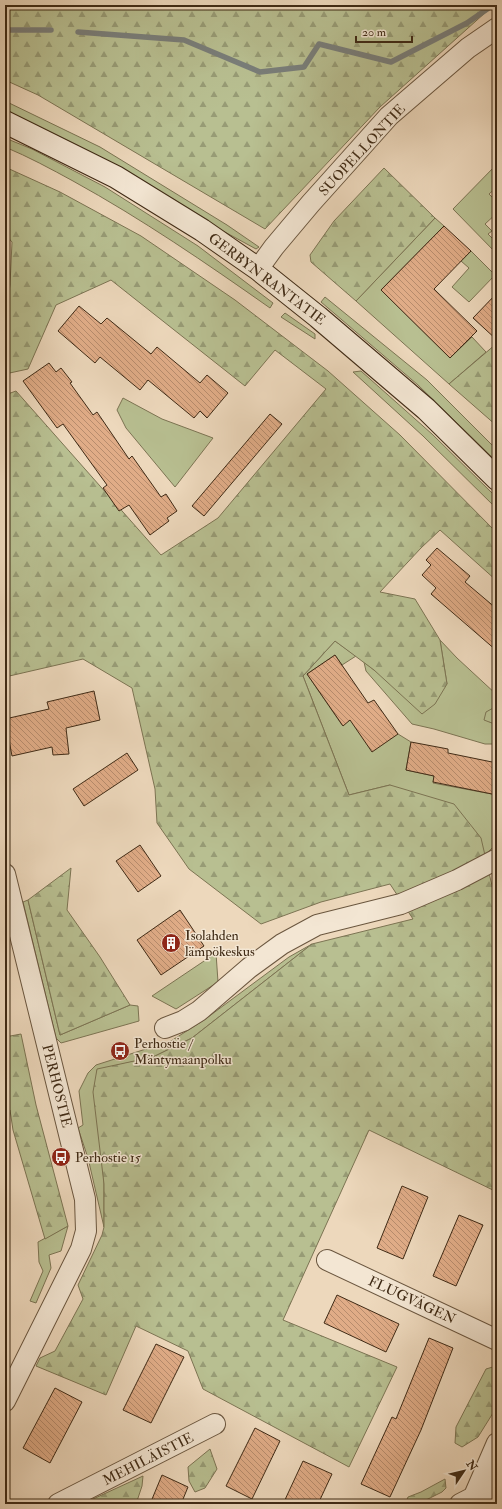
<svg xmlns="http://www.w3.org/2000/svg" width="502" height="1509" font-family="'IM FELL Double Pica',serif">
<defs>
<pattern id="forest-firs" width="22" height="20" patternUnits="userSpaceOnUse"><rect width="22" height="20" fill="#b8bf91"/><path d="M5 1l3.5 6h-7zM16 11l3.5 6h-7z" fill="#979b75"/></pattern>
<pattern id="building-back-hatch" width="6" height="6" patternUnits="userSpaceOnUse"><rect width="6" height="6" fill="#e0ac87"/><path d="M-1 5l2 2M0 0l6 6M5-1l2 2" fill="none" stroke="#b78c6d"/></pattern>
</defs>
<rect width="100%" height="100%" fill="#edd8bc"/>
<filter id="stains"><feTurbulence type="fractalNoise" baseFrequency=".005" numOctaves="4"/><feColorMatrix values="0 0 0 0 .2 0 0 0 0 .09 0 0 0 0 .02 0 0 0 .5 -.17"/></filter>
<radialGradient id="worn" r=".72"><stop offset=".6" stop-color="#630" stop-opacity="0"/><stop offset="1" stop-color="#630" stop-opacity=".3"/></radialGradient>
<path fill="#b8bf91" stroke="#7c7453" d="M5 101 100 147 227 225 259 247 256 249 5 112Z
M5 138 32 149 105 187 198 246 273 303 270 308C206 263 142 219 73 181 51 169 29 157 5 147Z
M497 164V180L494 183 497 187 489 194 497 202V213L485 224 492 231 488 234 497 243V254L453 209Z
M435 218 444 226 381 290 450 358 472 337 486 352 449 384 356 301Z
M471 251 495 275 469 302 452 287 469 268 461 261Z
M325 297 427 380 497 450V462L418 385 321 302Z
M285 313 315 334V339L281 317Z
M361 371 432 434 492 493 497 498V509L423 436 353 372Z
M123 398 162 419 213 438 175 487 126 428 117 410Z
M440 640 457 658 497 695V744H485L434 729 412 724 366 671 364 662 374 670 447 684Z
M335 641 356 656 342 665 335 655 307 674 342 725 350 720 398 734 411 742 406 770 434 776 433 783 497 795V843L485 855 390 785 349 795 303 676Z
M28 900 60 1035 130 1005 138 1006 139 1021 61 1043 56 1038 23 902Z
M312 944 192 1038 153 1057 97 1070 104 1184V1227L88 1158 78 1128 83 1125 79 1091 88 1073 96 1065 171 1041 204 1020 289 957Z
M216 953 218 982 176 1009 152 996Z
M68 1226 61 1251 49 1255 51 1268 36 1303 30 1301 43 1271 39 1262 38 1242Z"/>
<path fill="url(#forest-firs)" stroke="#7c7453" d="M5 5H481L486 12 380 107 265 229 38 95 5 80Z
M5 167 60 192 141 236 235 300 328 371 400 435 497 533V581L440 530 421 548 380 592 415 599 440 640 447 684 435 704 422 714 374 670 335 641 303 676 349 795 390 785 454 804 481 838 493 890 497 893V1192L369 1130 283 1320 397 1367 349 1467 203 1389 188 1351 136 1326 106 1395 36 1366 40 1358 55 1351 83 1299 78 1285 102 1235 104 1227V1184L93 1092 97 1069 153 1057 192 1038 312 944 413 919 390 884 321 902 261 924 189 869 157 823 155 789 132 688 83 659 5 677V395L16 391 161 555 218 518 326 389 275 350 245 386 111 280 56 305 28 369 5 374V319L10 285 12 242 5 234Z
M384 168 435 218 356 301 311 262 310 255 334 221Z
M496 344 497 345V426L449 384Z
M495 707 497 708V725L484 720 486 712Z
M71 868 67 910 100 957 130 1005 60 1035 28 900Z
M21 1034 36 1105 68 1226 45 1239 13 1130 10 1110H5V1037Z
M496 1366 497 1402 493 1413 478 1437 462 1447 455 1443 456 1427 486 1369Z
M210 1449 217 1469 205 1488 195 1492 189 1481 188 1467Z
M143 1476 142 1486 136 1504H92L93 1499Z
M445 1479 446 1488 442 1492 418 1504H405L408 1497 421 1492Z"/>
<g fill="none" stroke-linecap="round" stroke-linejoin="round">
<path stroke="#797e7a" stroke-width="5.5" d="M5 30H51
M78 32 184 40 260 72 304 67 319 44 391 62 467 23 493 5"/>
</g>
<path fill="url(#building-back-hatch)" stroke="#3f2a15" d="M444 226 471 251 434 289 477 331 450 358 381 290Z
M497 293V340L473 318Z
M79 306 101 324 107 318 151 354 157 347 200 383 207 375 228 393 207 418 200 411 194 418 148 380 140 390 100 357 95 363 58 331Z
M49 363 56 372 61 368 72 382 70 383 93 415 97 412 129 459 132 456 161 497 166 494 177 511 167 518 169 521 150 535 129 505 119 511 103 488 107 485 63 424 57 428 23 381Z
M270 414 282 424 204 516 192 506Z
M437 548 470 576 465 582 497 609V651L431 594 436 588 422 575 431 565 426 560Z
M335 655 368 703 374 700 398 734 372 752 350 720 343 726 307 674Z
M94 691 100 720 66 728 69 754 53 755 52 747 12 756 5 719 49 709 47 702Z
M411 742 448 749V753L497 763V795L433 782 434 776 406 770Z
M127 753 138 770 84 806 73 789Z
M140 845 161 876 138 892 116 861Z
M180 910 204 946 161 975 137 940Z
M402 1186 428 1197 403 1259 377 1248Z
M459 1215 483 1225 456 1286 433 1276Z
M337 1295 399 1324 386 1352 324 1323Z
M429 1338 453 1348 421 1430 390 1497 361 1484 392 1417 396 1419Z
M156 1344 184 1357 151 1423 123 1410Z
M55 1388 82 1402 50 1463 23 1448Z
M255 1428 280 1441 252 1499 226 1486Z
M303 1461 332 1474 318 1504H283Z
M162 1475 188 1487 181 1504H150Z"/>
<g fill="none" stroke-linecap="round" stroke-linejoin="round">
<g stroke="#6a563f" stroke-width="22">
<path id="street" d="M258 269 274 247 311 203 389 116 468 48 497 28
M5 874 85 1199 86 1231 81 1249 5 1401
M165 1028 183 1021 199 1011 249 968 282 944 317 925 401 904 457 880 497 859
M327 1260 497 1340
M474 1496 497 1443
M58 1504 215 1424
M460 1504 497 1485"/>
</g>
<g stroke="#3f2a15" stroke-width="24">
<path id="secondary" d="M5 122 116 177 202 230 258 269 318 317 426 409 497 479"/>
</g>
<use href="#street" stroke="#f3e6d3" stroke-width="20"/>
<use href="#secondary" stroke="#f3e6d3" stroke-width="22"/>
</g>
<defs>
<g id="building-disc" transform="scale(1)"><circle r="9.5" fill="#8f2418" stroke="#f3e6d3"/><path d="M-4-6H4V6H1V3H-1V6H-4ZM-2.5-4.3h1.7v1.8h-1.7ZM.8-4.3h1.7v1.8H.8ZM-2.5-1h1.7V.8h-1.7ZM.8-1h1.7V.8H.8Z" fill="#fff"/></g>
<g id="bus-disc" transform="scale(1)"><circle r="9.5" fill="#8f2418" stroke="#f3e6d3"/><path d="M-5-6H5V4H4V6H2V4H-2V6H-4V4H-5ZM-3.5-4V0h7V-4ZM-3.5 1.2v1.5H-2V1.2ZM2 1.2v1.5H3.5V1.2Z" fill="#fff"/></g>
</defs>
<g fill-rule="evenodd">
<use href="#building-disc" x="171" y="943"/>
<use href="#bus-disc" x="120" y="1051"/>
<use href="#bus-disc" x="61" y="1157"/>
</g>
<g text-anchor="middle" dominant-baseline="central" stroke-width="3" stroke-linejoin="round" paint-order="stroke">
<g font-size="14" fill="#3f2a15" stroke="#f3e6d3">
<text transform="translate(362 150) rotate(-47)">SUOPELLONTIE</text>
<text transform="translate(267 279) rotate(37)">GERBYN RANTATIE</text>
<text transform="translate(57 1086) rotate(76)">PERHOSTIE</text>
<text transform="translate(412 1300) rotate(25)">FLUGVÄGEN</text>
<text transform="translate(148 1459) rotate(-27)">MEHILÄISTIE</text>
</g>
<g font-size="14" fill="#3f2a15" stroke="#f3e6d3" text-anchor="start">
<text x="185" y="935">Isolahden<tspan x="185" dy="16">lämpökeskus</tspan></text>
<text x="134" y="1043">Perhostie /<tspan x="134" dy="16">Mäntymaanpolku</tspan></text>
<text x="75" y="1157">Perhostie 15</text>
</g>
</g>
<rect width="502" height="1509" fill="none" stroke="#edd8bc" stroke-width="20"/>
<rect x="6" y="6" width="490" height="1497" fill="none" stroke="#3f2a15" stroke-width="2"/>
<rect x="10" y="10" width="482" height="1489" fill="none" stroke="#3f2a15"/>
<g transform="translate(464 1471) rotate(55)" stroke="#f3e6d3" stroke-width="3" paint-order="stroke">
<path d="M0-3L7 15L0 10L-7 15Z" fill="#3f2a15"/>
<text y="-6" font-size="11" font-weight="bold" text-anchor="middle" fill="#3f2a15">N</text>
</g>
<path d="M356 36v6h56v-6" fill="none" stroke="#3f2a15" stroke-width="2"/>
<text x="362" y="36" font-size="12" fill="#3f2a15" stroke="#f3e6d3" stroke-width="3" paint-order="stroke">20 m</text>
<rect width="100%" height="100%" filter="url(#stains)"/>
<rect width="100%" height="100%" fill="url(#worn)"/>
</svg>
